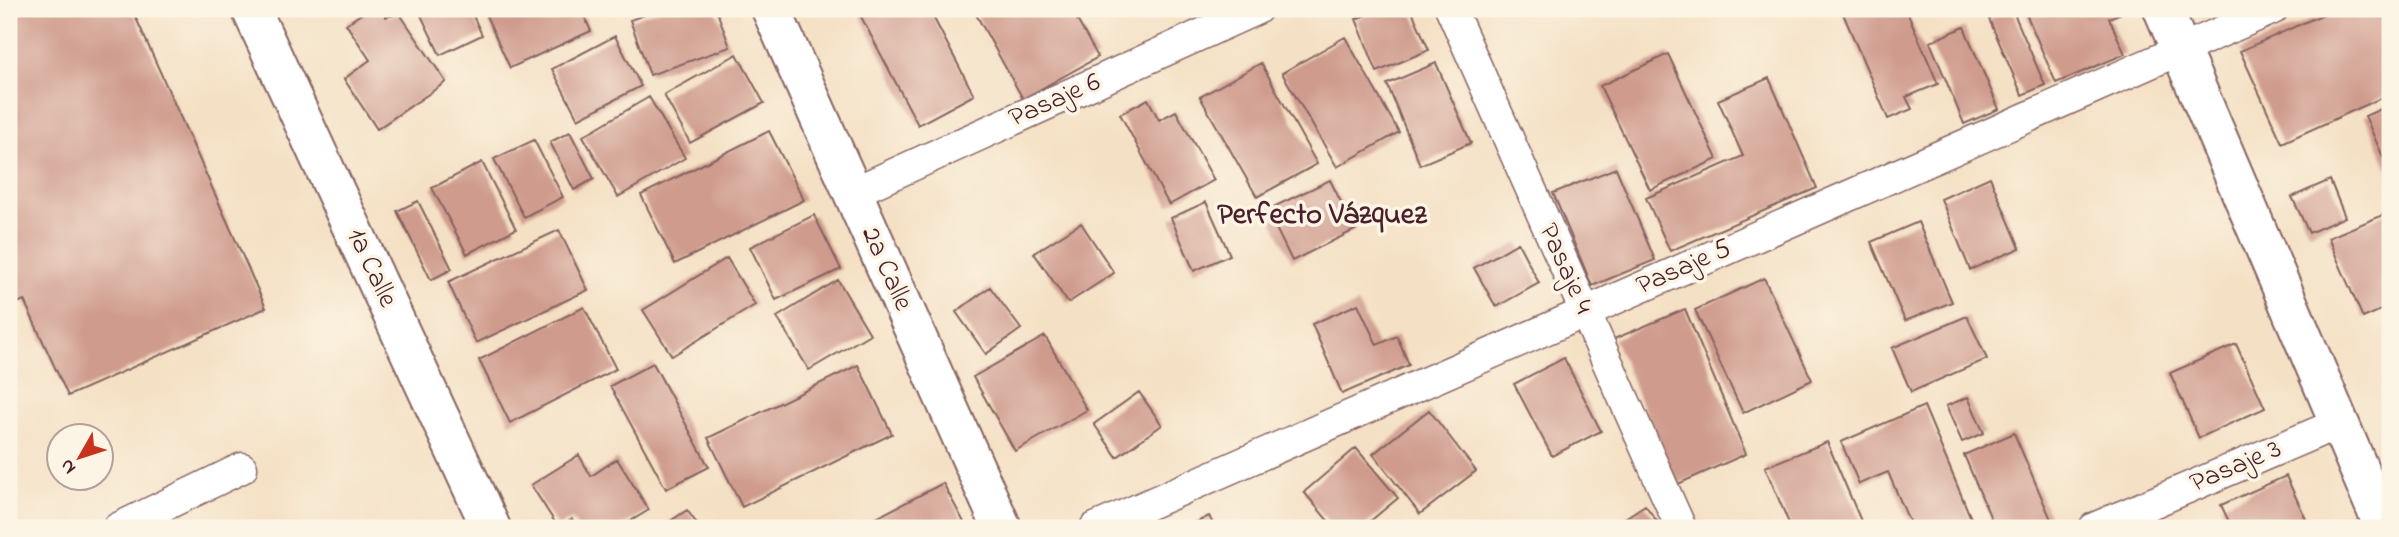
<svg xmlns="http://www.w3.org/2000/svg" width="2399" height="537" font-family="'Indie Flower',sans-serif">
<rect width="100%" height="100%" fill="#fcf5e5"/>
<filter id="ink" filterUnits="userSpaceOnUse"><feTurbulence type="fractalNoise" baseFrequency=".0143" numOctaves="2"/><feDisplacementMap in="SourceGraphic" scale="14" xChannelSelector="R" yChannelSelector="G"/><feConvolveMatrix kernelMatrix="1 2 1 2 8 2 1 2 1" color-interpolation-filters="sRGB"/></filter>
<filter id="wash" filterUnits="userSpaceOnUse"><feTurbulence type="fractalNoise" baseFrequency=".00686" numOctaves="4" result="noise"/><feDisplacementMap in="SourceGraphic" scale="28" xChannelSelector="R" yChannelSelector="G"/><feGaussianBlur stdDeviation="1.57" result="paint"/><feColorMatrix in="noise" values="0 0 0 0 0 0 0 0 0 0 0 0 0 0 0 0 0 1.4 0 .05"/><feComposite in="paint" operator="in"/></filter>
<g filter="url(#wash)">
<rect width="100%" height="100%" fill="#f4e0c4"/>
<g id="blocks">
<path fill="#cf9b8d" d="M9 9H132L266 308 68 396 24 300 9 307Z
M369 9H381L386 17 400 14 446 82 377 129 344 79 370 60 346 24Z
M418 9H470L482 35 440 55Z
M483 9H581L591 31 510 68Z
M661 9H716L730 47 650 75 630 20Z
M857 9H929L974 95 918 125Z
M973 9H1071L1098 57 1023 99Z
M1380 9H1411L1429 50 1377 72 1356 19Z
M1841 9H1906L1938 84 1906 97 1912 109 1888 119Z
M2012 9 2045 85 2022 95 1989 19Z
M2024 9H2130L2109 18 2125 54 2056 83Z
M2335 9H2390V94L2282 143 2240 51Z
M1964 27 1999 109 1964 124 1930 42Z
M615 36 641 86 578 119 552 69Z
M1345 37 1399 132 1337 167 1282 73Z
M737 54 764 103 690 143 664 95Z
M1668 54 1717 159 1650 190 1600 86Z
M1261 63 1317 164 1257 197 1200 97Z
M1436 63 1471 143 1420 165 1387 84Z
M1769 78 1817 188 1670 251 1646 198 1743 156 1718 100Z
M649 97 685 158 618 197 583 136Z
M1148 99 1159 120 1176 111 1214 180 1169 205 1120 114Z
M2390 105V173L2365 116Z
M769 131 804 200 675 264 641 195Z
M570 132 594 179 574 190 550 142Z
M534 140 563 197 524 217 494 159Z
M482 162 516 229 467 254 432 188Z
M1616 168 1655 260 1592 286 1553 193Z
M1990 177 2020 248 1970 270 1941 199Z
M1330 180 1355 230 1292 261 1267 210Z
M2330 180 2345 217 2309 233 2292 197Z
M418 201 452 269 431 280 397 211Z
M1206 202 1230 255 1194 271 1171 218Z
M2390 212V306L2363 318 2328 238Z
M814 215 841 269 776 300 750 247Z
M1918 222 1952 302 1905 321 1871 242Z
M1081 223 1114 273 1068 303 1034 253Z
M559 230 588 290 476 343 448 282Z
M1518 243 1539 283 1496 307 1474 268Z
M727 258 755 305 672 356 643 310Z
M1764 278 1812 380 1743 413 1695 310Z
M838 280 870 334 809 370 777 317Z
M990 287 1021 329 986 354 956 312Z
M1358 304 1377 345 1397 336 1409 365 1342 394 1312 324Z
M584 307 616 369 510 423 479 360Z
M1685 309 1746 454 1676 485 1614 339Z
M1967 316 1987 359 1911 392 1892 348Z
M1045 336 1087 410 1015 451 973 377Z
M2236 344 2265 408 2199 438 2170 373Z
M1564 358 1601 431 1552 456 1514 384Z
M653 363 709 467 666 489 610 386Z
M858 365 892 434 742 507 708 438Z
M1139 392 1162 425 1117 457 1094 424Z
M1968 397 1984 433 1962 442 1946 406Z
M1924 406 1975 528H1912L1888 472 1859 484 1841 442Z
M1429 410 1476 471 1420 514 1373 454Z
M2014 433 2053 524 2043 528H1995L1964 455Z
M1827 442 1864 528H1791L1765 467Z
M1356 448 1398 498 1362 528H1334L1304 492Z
M579 455 591 476 617 459 649 510 619 528H578L572 519 558 527 531 485Z
M2286 476 2310 528H2232L2221 505Z
M943 483 967 528H857Z
M1645 505 1662 528H1610Z
M687 510 700 528H660Z
M1209 516 1215 528H1185Z"/>
</g>
</g>
<g filter="url(#ink)">
<use href="#blocks" fill-opacity="0" stroke="#866361" stroke-width="2"/>
<g fill="none" stroke-linecap="round" stroke-linejoin="round">
<g stroke="#866361" stroke-width="33">
<path id="service" d="M1451 9 1681 528
M852 193 1257 9
M118 528 242 468
M1095 528 2273 9
M2094 528 2339 423"/>
</g>
<g stroke="#866361" stroke-width="42">
<path id="minor" d="M251 9 491 528
M771 9 1002 528
M2163 9 2384 528"/>
</g>
<use href="#service" stroke="#fff" stroke-width="30"/>
<use href="#minor" stroke="#fff" stroke-width="38"/>
</g>
</g>
<g text-anchor="middle" dominant-baseline="central" stroke-width="7" stroke-linejoin="round" paint-order="stroke">
<g font-size="28" fill="#4a1f2b" stroke="#fcf5e5">
<text transform="translate(1055 101) rotate(-24)">Pasaje 6</text>
<text transform="translate(371 268) rotate(65)">1a Calle</text>
<text transform="translate(1684 268) rotate(-24)">Pasaje 5</text>
<text transform="translate(886 269) rotate(66)">2a Calle</text>
<text transform="translate(1565 269) rotate(66)">Pasaje 4</text>
<text transform="translate(2236 467) rotate(-23)">Pasaje 3</text>
</g>
<g font-size="30" font-weight="bold" fill="#4a1f2b" stroke="#fcf5e5">
<text x="1322" y="216">Perfecto Vázquez</text>
</g>
</g>
<rect width="2399" height="537" fill="none" stroke="#fcf5e5" stroke-width="35"/>
<g transform="translate(80 457) rotate(231)"><circle r="33" fill="#fcf5e5" stroke="#b59f9b" stroke-width="2"/>
<path d="M0-5L12 26L0 18L-12 26Z" fill="#c8321e"/>
<text y="-10" font-size="19" font-weight="bold" text-anchor="middle" fill="#4a1f2b">N</text>
</g>
</svg>
